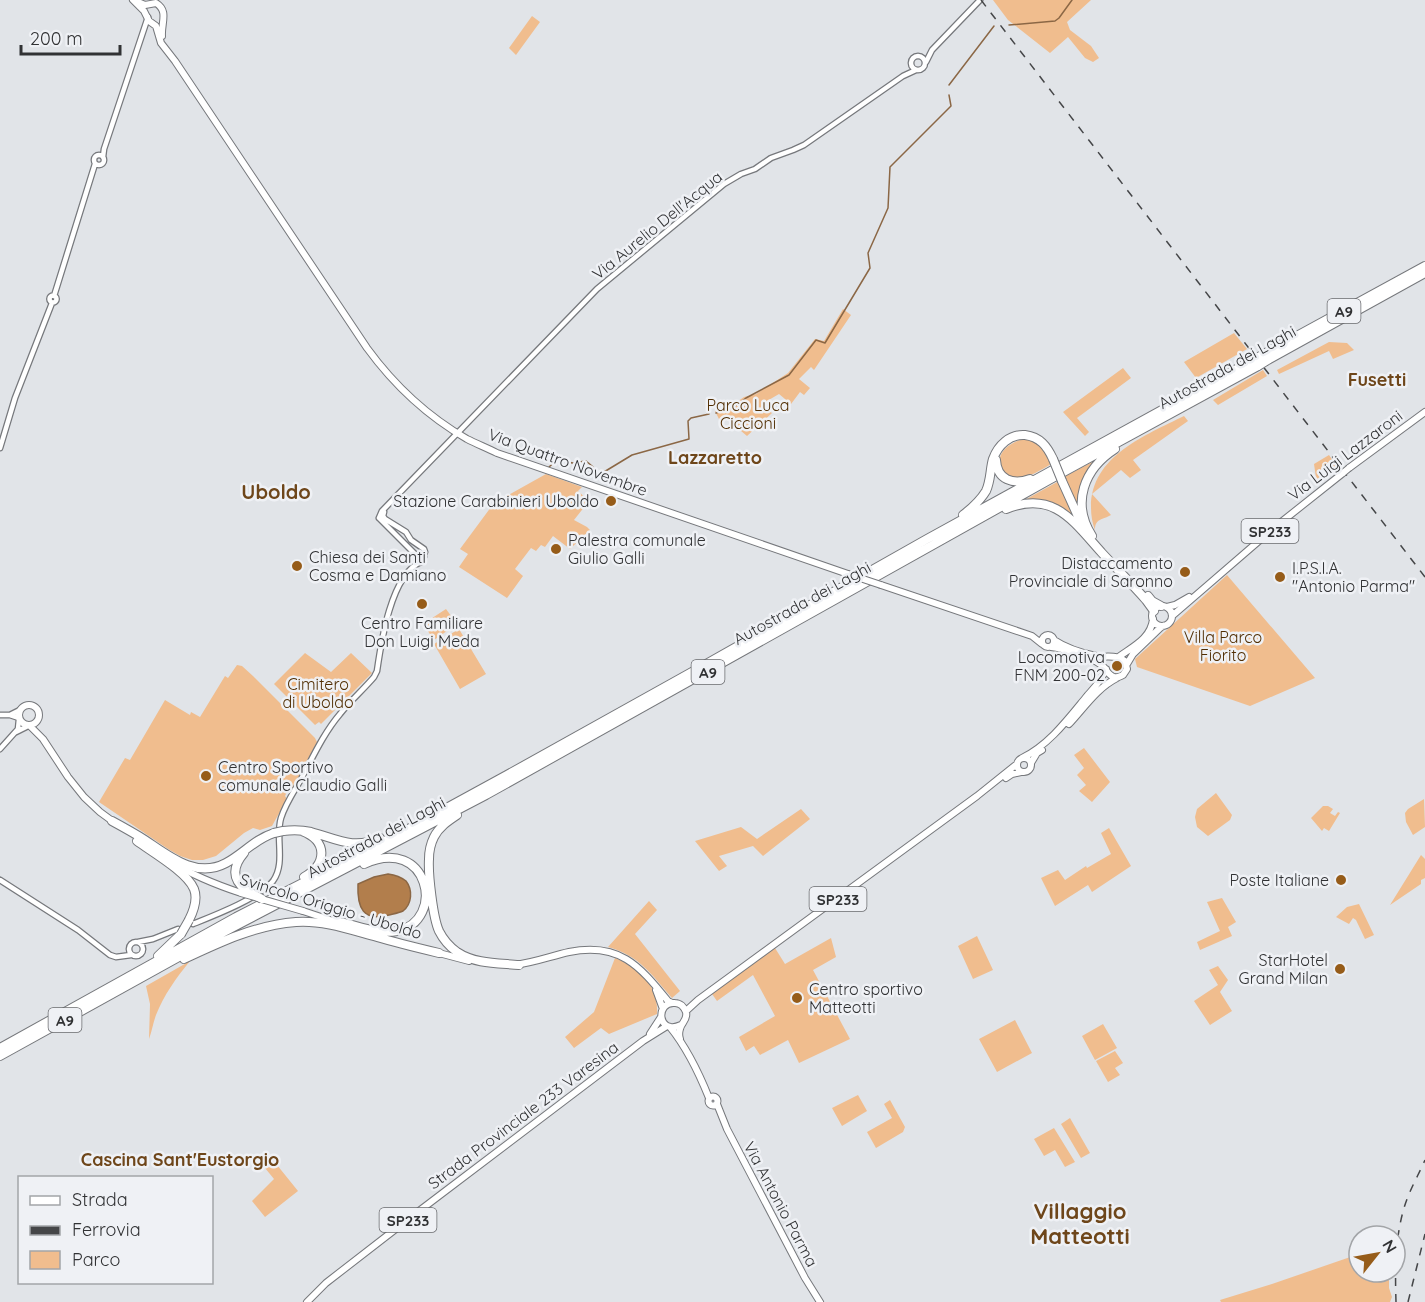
<svg xmlns="http://www.w3.org/2000/svg" width="1425" height="1302" font-family="Quicksand,sans-serif">
<rect width="100%" height="100%" fill="#e1e4e8"/>
<path fill="#f0bd8e" d="M993 0H1091L1067 22 1070 30 1091 46 1099 58 1093 62 1085 58 1068 37 1050 53 1008 20Z
M532 16 540 22 516 55 509 48Z
M843 309 851 315 814 370 811 367 799 379 810 388 804 395 800 392 791 404 779 394 767 401 763 405 764 408 772 413 747 436 728 420 720 421 715 411 727 409 744 397 756 394 788 373 815 339 824 341Z
M1234 333 1247 349 1196 378 1184 362Z
M1329 342 1347 343 1354 350 1333 359 1329 351 1279 374 1277 370Z
M1123 368 1131 378 1077 418 1089 432 1085 436 1063 412Z
M1263 370 1267 376 1218 405 1213 400Z
M1184 416 1188 421 1133 460 1141 470 1130 478 1121 470 1092 494 1111 515C1103 520 1095 518 1095 530 1092 522 1091 515 1091 507 1091 456 1146 435 1184 416Z
M1024 439C1042 442 1044 450 1051 464 1041 470 1024 481 1011 478 1009 477 1005 474 1004 472 991 456 1009 442 1024 439Z
M1329 455 1338 468 1317 485 1314 464Z
M1098 459 1094 464 1080 514 1064 477Z
M546 474 582 487 578 491 589 501 574 520 587 527 590 530 570 549 553 536 545 547 541 545 536 551 531 548 515 569 523 576 507 598 459 567 468 554 460 549 494 503Z
M1059 481 1077 522 1064 511 1021 502Z
M1227 575 1315 678 1250 706 1137 667 1135 659Z
M446 609 457 624 434 640 423 624Z
M459 629 486 674 460 689 434 644Z
M351 653 372 673 321 724 319 722 315 725 274 684 305 653 331 672Z
M237 665 242 666 253 676 315 738 317 742 291 792H287L285 796 287 799 272 826 260 830 253 828 244 833 216 856 203 860H192L180 856 168 849 99 802 125 758 130 760 165 700 190 715 191 712 200 717 225 676 228 678Z
M1084 748 1110 782 1092 802 1079 791 1086 785 1077 775 1084 768 1074 755Z
M1216 793 1232 815 1230 820 1208 836 1197 827 1195 817 1197 809Z
M1424 799 1425 827 1413 835 1406 822 1405 813 1408 809Z
M1323 806H1328L1333 809 1330 813 1335 816 1338 812 1340 813 1329 831 1324 828 1322 831 1311 818Z
M801 809 810 819 763 856 753 846 719 856 727 866 719 871 695 841 741 827 757 839Z
M1109 828 1131 866 1092 892 1088 885 1055 906 1041 878 1058 870 1065 880 1086 866 1087 868 1111 854 1101 833Z
M1421 855 1425 859V878L1421 880V884L1390 905Z
M1222 898 1236 922 1228 927 1232 936 1200 950 1197 942 1220 931 1207 902Z
M649 901 657 910 635 934 680 991 672 998C651 974 640 956 608 947Z
M1359 904 1374 935 1365 939 1356 920 1353 918 1349 924 1336 917 1347 907Z
M977 936 993 970 973 979 958 946Z
M831 938 836 957 813 970 850 1039 799 1063 788 1040 760 1055 754 1046 746 1051 739 1037 775 1016 753 975 717 1001 712 994 775 948 785 964Z
M615 958C640 968 659 986 657 1014L609 1034 601 1028 574 1048 565 1037 594 1012Z
M190 961C176 978 164 995 156 1015 153 1023 152 1031 149 1039L150 1004 146 986Z
M1218 966 1228 980 1220 992 1232 1011 1210 1025 1194 1001 1218 985 1209 970Z
M1015 1020 1032 1053 997 1072 979 1039Z
M1103 1024 1117 1048 1095 1060 1082 1036Z
M1115 1051 1123 1063 1115 1068 1120 1075 1108 1082 1096 1061Z
M858 1095 867 1111 842 1126 832 1108Z
M890 1100 905 1127 903 1132 876 1148 867 1132 892 1118 884 1104Z
M1070 1118 1090 1153 1081 1158 1061 1124Z
M1054 1128 1075 1162 1065 1167 1055 1150 1044 1156 1034 1139Z
M273 1160 298 1191 265 1217 252 1201 274 1179 265 1168Z
M1359 1254V1272H1389V1288L1392 1297 1390 1302H1221L1220 1300 1272 1284Z"/>
<path fill="#b27e4c" stroke="#8b6745" stroke-width="1.5" d="M388 874C395 875 401 877 406 881 413 890 412 904 403 911 399 913 393 914 389 915 363 922 357 908 358 884L374 877Z"/>
<g fill="none" stroke-linecap="round" stroke-linejoin="round">
<path stroke="#8b6745" stroke-width="1.5" d="M1009 25 1055 21 1059 18 1072 0
M949 85 994 26
M716 413 734 407 746 398 789 375 816 340 825 343 870 268 868 253 888 208 890 167 951 106 949 95
M549 467 559 458 572 463 586 461 592 466 599 475 632 455 689 439 688 421 691 418 709 414"/>
<g stroke="#76787c" stroke-width="7">
<path id="minor" d="M911 63a7 7 0 1 1 14 0a7 7 0 1 1-14 0Z
M926 62 932 50 980 0
M94 160a5 5 0 1 1 10 0a5 5 0 1 1-10 0Z
M103 157 104 149 148 17
M49.5 299a3.5 3.5 0 1 1 7 0a3.5 3.5 0 1 1-7 0Z
M54 296 95 164
M0 448 15 398 52 303
M379 518 382 511 597 289 724 184 741 174 755 169 771 158 793 150 804 145 903 76 916 70
M379 518 415 554 424 557
M0 715H10
M19 718 10 715 20 710
M16 732 28 726
M0 749 18 729 19 719
M0 880 78 930 110 955 116 957 131 955
M193 924C213 916 260 898 273 881 286 863 275 838 281 818 285 805 293 793 300 781 312 759 323 734 340 714 350 701 363 690 374 677L377 671C381 643 391 574 421 562L425 552 424 549 411 540 406 532 385 519 383 516 384 512
M129 949a7 7 0 1 1 14 0a7 7 0 1 1-14 0Z
M138 942 153 939 178 929"/>
</g>
<g stroke="#76787c" stroke-width="8">
<path id="major" d="M133 0 144 11 149 21 156 26 161 43 175 61 367 348C394 385 427 416 467 439 477 444 487 448 497 453L848 574
M138 2 145 5 156 3C169 11 161 23 162 36
M1349 468 1425 412
M881 585 1032 636 1042 644
M1152 616a10 10 0 1 1 20 0a10 10 0 1 1-20 0Z
M1167 607 1175 605 1189 597
M1172 616 1275 527 1343 473
M1042 641a6 6 0 1 1 12 0a6 6 0 1 1-12 0Z
M1051 647C1064 648 1090 657 1100 664 1106 667 1107 675 1114 677 1118 678 1119 677 1123 675L1127 669 1125 661C1117 654 1107 658 1096 656 1082 653 1066 648 1054 640
M1120 656C1134 646 1151 638 1153 619
M1127 664 1133 654 1160 628 1163 626
M19 715a10 10 0 1 1 20 0a10 10 0 1 1-20 0Z
M1069 724C1084 708 1097 688 1117 678
M30 726 43 739 68 777 84 797 100 812 115 823
M1017 765a7 7 0 1 1 14 0a7 7 0 1 1-14 0Z
M1022 758C1049 745 1068 719 1087 696 1094 688 1102 680 1106 669
M1031 763 1037 753 1042 750
M1006 778 1012 774 1021 772
M173 863C194 876 217 885 241 893
M303 911 336 922
M435 952 469 961
M514 965C533 963 551 956 569 952 619 942 639 965 668 1001L672 1003
M656 990 663 1009
M686 1011 698 1000 977 796 1017 764
M670 1027C687 1048 699 1073 709 1098
M650 1034 661 1017
M680 1039C679 1036 679 1032 680 1029 681 1023 688 1020 686 1012 684 1007 680 1003 675 1003 655 1001 657 1036 681 1025
M708.5 1101a4.5 4.5 0 1 1 9 0a4.5 4.5 0 1 1-9 0Z
M717 1104 727 1129 805 1278 820 1302
M307 1302 326 1283 419 1211 643 1041 667 1026"/>
</g>
<g stroke="#76787c" stroke-width="10">
<path id="highway" d="M1262 355 1425 266
M1266 361 1425 273
M996 460C997 480 1013 485 1030 479
M1062 481 1081 523
M1006 509C1054 490 1073 521 1102 553 1117 569 1132 584 1146 600L1154 611
M963 515C972 508 980 501 986 491 991 480 990 469 993 459 998 445 1010 434 1025 435 1040 437 1047 446 1053 459
M1092 536C1071 503 1084 469 1115 449
M1148 596 1152 601 1161 606
M457 815C448 821 439 827 434 837 431 843 429 851 429 859 428 874 433 918 439 931 443 939 450 947 457 952 475 964 498 963 519 965
M112 821C123 827 134 833 145 840 169 856 196 879 226 863 243 854 255 839 274 833
M283 831C292 830 302 830 311 832 337 839 353 850 380 838
M302 831C328 841 327 864 304 877
M137 841C152 852 187 872 194 889 198 899 194 910 189 920
M244 853C233 866 231 879 246 890
M334 921C355 924 376 935 397 931 447 921 429 834 364 864
M158 956 181 934
M184 959C220 942 256 925 296 922 323 920 351 930 377 937 397 943 418 948 439 953
M0 1048 236 917 410 828 507 775 699 668 927 539 1253 360
M0 1056 224 932 486 795 1049 480 1258 366"/>
</g>
<use href="#minor" stroke="#fff" stroke-width="4.5"/>
<use href="#major" stroke="#fff" stroke-width="6"/>
<use href="#highway" stroke="#fff" stroke-width="8"/>
<path stroke="#454648" stroke-width="1.5" stroke-dasharray="8 8" stroke-linecap="butt" d="M981 0 1425 577
M1396 1302C1395 1270 1395 1239 1404 1208 1409 1191 1418 1176 1425 1160
M1408 1302 1425 1234"/>
<g stroke="#76787c" stroke-width="8" stroke-linecap="butt">
<path id="major-bridge" d="M1343 473 1349 468
M848 574 881 585
M241 893 303 911"/>
</g>
<g stroke="#76787c" stroke-width="10" stroke-linecap="butt">
<path id="highway-bridge" d="M1253 360 1262 355
M1258 366 1266 361
M1053 459 1062 481
M274 833 283 831
M246 890 262 899
M181 934 189 920"/>
</g>
<use href="#major-bridge" stroke="#fff" stroke-width="6"/>
<use href="#highway-bridge" stroke="#fff" stroke-width="8"/>
</g>
<g fill="#965c19" stroke="#eff1f5" stroke-width="2">
<circle cx="611" cy="501" r="6"/>
<circle cx="556" cy="549" r="6"/>
<circle cx="297" cy="566" r="6"/>
<circle cx="1185" cy="572" r="6"/>
<circle cx="1280" cy="577" r="6"/>
<circle cx="422" cy="604" r="6"/>
<circle cx="1117" cy="666" r="6"/>
<circle cx="206" cy="776" r="6"/>
<circle cx="1341" cy="880" r="6"/>
<circle cx="1340" cy="969" r="6"/>
<circle cx="797" cy="998" r="6"/>
</g>
<g text-anchor="middle" dominant-baseline="central" stroke-width="5" stroke-linejoin="round" paint-order="stroke">
<g fill="#eff1f5" stroke="#6a6b6e" stroke-width="1.5">
<rect x="1327.5" y="299" width="33" height="24" rx="4.5"/>
<rect x="1241.5" y="519" width="57" height="24" rx="4.5"/>
<rect x="691.5" y="660" width="33" height="24" rx="4.5"/>
<rect x="809.5" y="887" width="57" height="24" rx="4.5"/>
<rect x="48.5" y="1008" width="33" height="24" rx="4.5"/>
<rect x="379.5" y="1208" width="57" height="24" rx="4.5"/>
</g>
<g font-size="15" font-weight="bold" fill="#313234">
<text x="1344" y="311">A9</text>
<text x="1270" y="531">SP233</text>
<text x="708" y="672">A9</text>
<text x="838" y="899">SP233</text>
<text x="65" y="1020">A9</text>
<text x="408" y="1220">SP233</text>
</g>
<g font-size="16" fill="#313234" stroke="#eff1f5">
<text transform="translate(657 225) rotate(-39)">Via Aurelio Dell'Acqua</text>
<text transform="translate(1227 367) rotate(-29)">Autostrada dei Laghi</text>
<text transform="translate(1345 455) rotate(-37)">Via Luigi Lazzaroni</text>
<text transform="translate(568 462) rotate(20)">Via Quattro Novembre</text>
<text transform="translate(802 603) rotate(-29)">Autostrada dei Laghi</text>
<text transform="translate(376 837) rotate(-28)">Autostrada dei Laghi</text>
<text transform="translate(331 906) rotate(17)">Svincolo Origgio - Uboldo</text>
<text transform="translate(523 1115) rotate(-37)">Strada Provinciale 233 Varesina</text>
<text transform="translate(781 1204) rotate(62)">Via Antonio Parma</text>
</g>
<g font-size="16" fill="#512e03" stroke="#eff1f5">
<text x="748" y="405">Parco Luca<tspan x="748" dy="18">Ciccioni</tspan></text>
<text x="1223" y="637">Villa Parco<tspan x="1223" dy="18">Fiorito</tspan></text>
<text x="318" y="684">Cimitero<tspan x="318" dy="18">di Uboldo</tspan></text>
</g>
<g font-size="16" fill="#313234" stroke="#eff1f5" text-anchor="end">
<text x="599" y="501">Stazione Carabinieri Uboldo</text>
<text x="568" y="540" text-anchor="start">Palestra comunale<tspan x="568" dy="18">Giulio Galli</tspan></text>
<text x="309" y="557" text-anchor="start">Chiesa dei Santi<tspan x="309" dy="18">Cosma e Damiano</tspan></text>
<text x="1173" y="563">Distaccamento<tspan x="1173" dy="18">Provinciale di Saronno</tspan></text>
<text x="1292" y="568" text-anchor="start">I.P.S.I.A.<tspan x="1292" dy="18">"Antonio Parma"</tspan></text>
<text x="422" y="623" text-anchor="middle">Centro Familiare<tspan x="422" dy="18">Don Luigi Meda</tspan></text>
<text x="1105" y="657">Locomotiva<tspan x="1105" dy="18">FNM 200-02</tspan></text>
<text x="218" y="767" text-anchor="start">Centro Sportivo<tspan x="218" dy="18">comunale Claudio Galli</tspan></text>
<text x="1329" y="880">Poste Italiane</text>
<text x="1328" y="960">StarHotel<tspan x="1328" dy="18">Grand Milan</tspan></text>
<text x="809" y="989" text-anchor="start">Centro sportivo<tspan x="809" dy="18">Matteotti</tspan></text>
</g>
<g font-size="18" font-weight="bold" fill="#6e461a" stroke="#eff1f5">
<text x="1377" y="379">Fusetti</text>
<text x="715" y="457">Lazzaretto</text>
<text x="180" y="1159">Cascina Sant'Eustorgio</text>
</g>
<g font-size="20" font-weight="bold" fill="#6e461a" stroke="#eff1f5">
<text x="276" y="491">Uboldo</text>
</g>
<g font-size="22" font-weight="bold" fill="#6e461a" stroke="#eff1f5">
<text x="1080" y="1211">Villaggio<tspan x="1080" dy="25">Matteotti</tspan></text>
</g>
</g>
<rect x="18" y="1176" width="195" height="108" fill="#eff1f5" stroke="#a3a5a8" stroke-width="1.5"/>
<rect x="30" y="1196" width="30" height="9" fill="#ffffff" stroke="#a3a5a8" stroke-width="1.5"/>
<text x="72" y="1206" font-size="18" fill="#313234">Strada</text>
<rect x="30" y="1226" width="30" height="9" fill="#454648" stroke="#a3a5a8" stroke-width="1.5"/>
<text x="72" y="1236" font-size="18" fill="#313234">Ferrovia</text>
<rect x="30" y="1251" width="30" height="18" fill="#f0bd8e" stroke="#a3a5a8" stroke-width="1.5"/>
<text x="72" y="1266" font-size="18" fill="#313234">Parco</text>
<g transform="translate(1377 1254) rotate(59)"><circle r="28" fill="#eff1f5" stroke="#a3a5a8" stroke-width="1.5"/>
<path d="M0-4.5L10 22L0 15L-10 22Z" fill="#965c19"/>
<text y="-9" font-size="16" font-weight="bold" text-anchor="middle" fill="#313234">N</text>
</g>
<path d="M21 45v9h99v-9" fill="none" stroke="#313234" stroke-width="3"/>
<text x="30" y="45" font-size="18" fill="#313234" stroke="#eff1f5" stroke-width="4.5" paint-order="stroke">200 m</text>
</svg>
